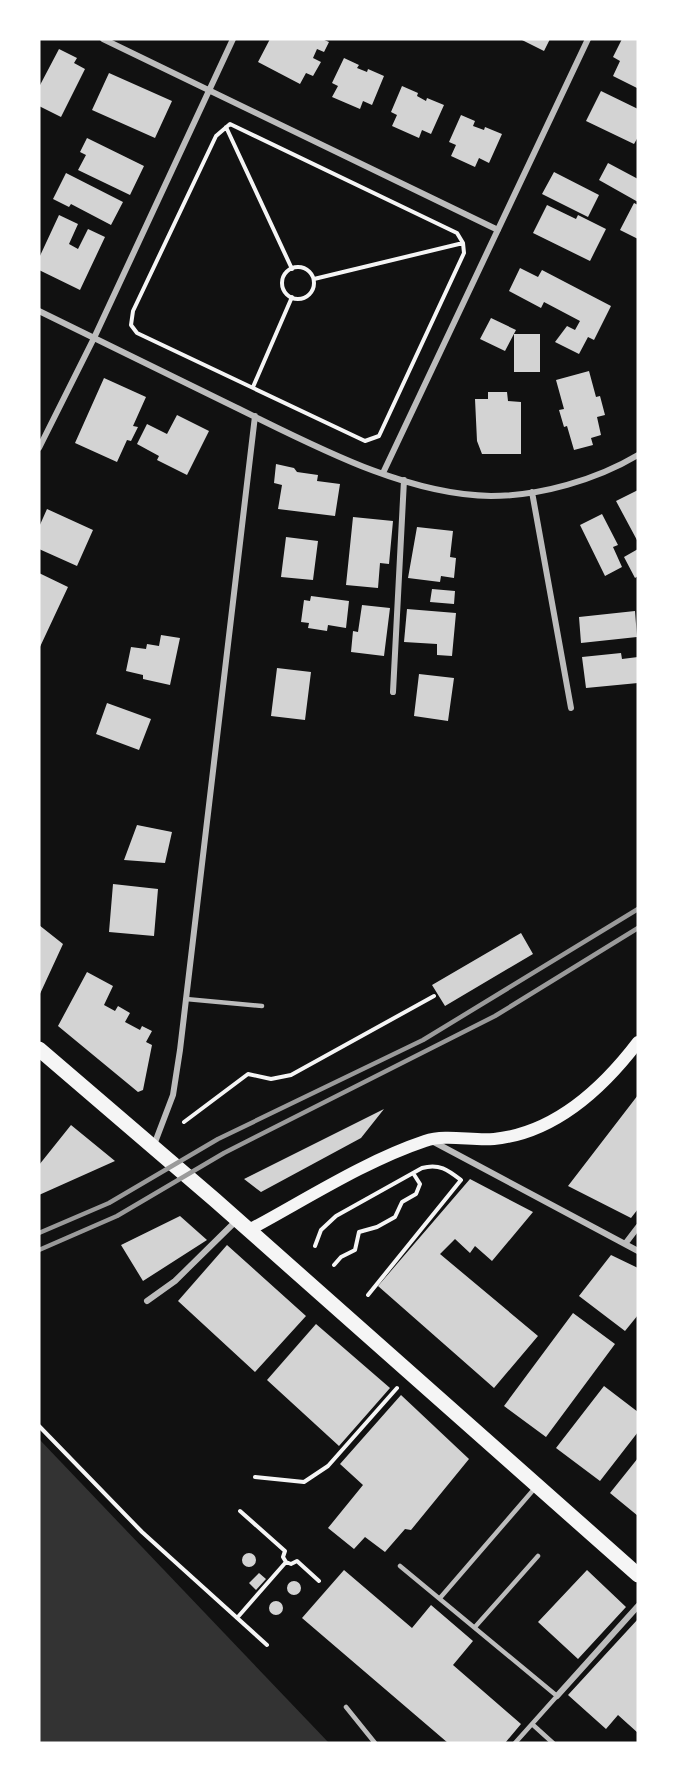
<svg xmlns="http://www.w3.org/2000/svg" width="677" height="1782" font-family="Arial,sans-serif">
<rect width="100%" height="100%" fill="#111"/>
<path fill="#333" d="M39 1439 329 1743H39Z"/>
<path fill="#d3d3d3" d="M270 39H322L329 42 324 52 317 49 313 58 321 62 313 76 306 73 300 84 258 62Z
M520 39H550L544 51Z
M622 39H638L637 88 613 76 620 61 613 57Z
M59 49 77 58 74 63 85 69 61 117 39 106V87Z
M344 58 359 65 357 68 367 72 368 69 384 76 372 105 363 101 360 109 332 97 338 86 332 83Z
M109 73 172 101 155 138 92 110Z
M402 86 418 93 417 96 426 101 427 98 444 105 431 134 422 130 419 138 392 126 397 115 391 112Z
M601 91 638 109V137L634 144 586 121Z
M461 115 475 121 473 126 484 130 485 127 502 134 489 163 479 158 475 167 451 156 456 145 449 142Z
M87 138 144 166 130 195 78 170 86 155 80 152Z
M608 163 638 179V202L599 180Z
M554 172 599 195 588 217 542 194Z
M66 173 123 202 111 225 71 204 69 207 53 199Z
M634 203 638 205V239L620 230Z
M547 205 576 219 578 215 606 229 590 261 533 233Z
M59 215 78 224 69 244 78 249 88 229 105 237 80 290 39 270V258Z
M520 268 538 277 542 270 611 306 594 340 588 337 579 354 555 342 567 326 575 330 580 321 544 302 541 308 509 291Z
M491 318 516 330 505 351 480 339Z
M514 334H540V372H514Z
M589 371 596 397 600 396 605 415 597 417 601 435 591 438 593 445 574 450 567 426 564 427 559 410 564 409 556 380Z
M104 378 146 397 133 426 138 427 131 441 127 440 117 462 75 443Z
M488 392H507L508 401 521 402V454H482L477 441 475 399H488Z
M177 415 209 431 187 475 157 460 159 456 137 444 147 424 167 434Z
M276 464 294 468 297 472 318 475 317 481 340 484 335 516 278 509 282 485 274 483Z
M638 490V542L616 501Z
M47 509 93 530 77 566 39 549V527Z
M602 514 618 545 613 547 622 567 605 576 580 525Z
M353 517 393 521 389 564 380 563 378 588 346 585Z
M417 527 453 531 450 557 456 558 454 578 441 576 440 582 408 578Z
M286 537 318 541 313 580 281 577Z
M638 549V576L635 578 624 557Z
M39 573 68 587 39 649Z
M432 589 455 591 454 604 430 602Z
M311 596 349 601 346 628 328 625 327 631 308 628 309 623 301 622 304 600 310 601Z
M362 605 390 608 384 656 351 652 353 631 358 632Z
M407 609 456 613 452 656 437 655V644L404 642Z
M635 611 637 637 581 643 579 617Z
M161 635 180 638 170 685 143 679V675L126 671 131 647 146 649 147 644 159 646Z
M621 653 622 659 638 657V683L586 688 582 657Z
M277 668 311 672 305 720 271 716Z
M419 674 454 678 448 721 414 716Z
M107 703 151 719 139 750 96 734Z
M137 825 172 832 165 863 124 860Z
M113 884 158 889 154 936 109 932Z
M39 925 63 944 39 996Z
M521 933 533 954 445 1006 432 985Z
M87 972 113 986 104 1005 115 1011 118 1006 130 1013 125 1022 140 1030 142 1026 152 1031 146 1042 152 1045 143 1090 138 1092 58 1026Z
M638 1095V1209L631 1218 568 1186Z
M384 1109 361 1138 261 1192 244 1179Z
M71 1125 115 1161 39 1195V1165Z
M470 1179 533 1212 492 1261 475 1246 470 1253 455 1239 440 1254 538 1336 494 1388 378 1286Z
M180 1216 207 1240 143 1281 121 1245Z
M227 1245 306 1316 255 1372 178 1301Z
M611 1255 638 1268V1315L625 1331 579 1296Z
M573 1313 615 1344 546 1437 504 1406Z
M316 1324 390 1388 339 1446 267 1380Z
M604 1386 638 1412V1432L600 1481 556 1448Z
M401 1395 469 1459 411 1530 405 1529 385 1552 365 1537 354 1549 328 1528 363 1485 340 1464Z
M638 1458V1516L610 1493Z
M242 1560a7 7 0 1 1 14 0a7 7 0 1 1-14 0Z
M344 1570 412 1628 431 1605 473 1641 453 1665 521 1724 505 1743H448L302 1618Z
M587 1570 626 1607 578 1659 538 1622Z
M259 1573 266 1579 256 1590 249 1583Z
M287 1588a7 7 0 1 1 14 0a7 7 0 1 1-14 0Z
M269 1608a7 7 0 1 1 14 0a7 7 0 1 1-14 0Z
M638 1619V1733L618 1715 606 1729 568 1695Z"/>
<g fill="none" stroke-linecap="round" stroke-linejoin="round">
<path stroke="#f5f5f5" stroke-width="4" d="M230 124 457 233 463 243 464 253 379 436 365 441 137 333 131 325 133 311 216 136Z
M226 127 292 269
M282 283a16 16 0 1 1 32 0a16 16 0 1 1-32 0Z
M314 279 463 243
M253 387 292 297
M184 1122 248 1074 271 1079 291 1075 434 996
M315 1246 321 1230 336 1216 422 1168C439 1163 448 1170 461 1180L368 1295
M334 1265 341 1257 355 1250 359 1232 377 1227 395 1217 402 1202 416 1194 420 1184 413 1173
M39 1426 142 1532 267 1645
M255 1477 304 1482 328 1466 397 1388
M240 1511 285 1551 283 1557 286 1562 291 1564 297 1561 319 1581
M237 1618 286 1562"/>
<path stroke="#bcbcbc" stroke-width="4.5" d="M186 999 262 1006
M400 1566 557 1696 515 1743
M440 1598 535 1488
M475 1627 538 1556
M346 1707 375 1743
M532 1724 553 1743"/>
<path stroke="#bcbcbc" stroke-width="6" d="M103 39 498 230
M39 311C104 343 170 375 235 407 311 444 404 495 491 496 540 496 596 480 638 455
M39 448 94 338 233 39
M383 473 588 39
M532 492 571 708
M393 692 404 480
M432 1141 638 1251
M154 1145 173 1095 180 1050 255 416
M625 1244 638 1227
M147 1301 175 1281 236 1221
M557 1696 638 1606"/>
<path stroke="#f5f5f5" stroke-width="12" d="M249 1230C305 1200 365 1161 425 1141 446 1134 472 1141 494 1139 555 1133 603 1088 638 1042"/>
<path stroke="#f5f5f5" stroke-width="15" d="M39 1049 215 1200 638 1575"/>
<path stroke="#9a9a9a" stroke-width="4.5" d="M39 1233 109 1203 218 1139 423 1040 638 909
M39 1250 117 1216 224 1153 495 1016 638 928"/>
</g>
<rect width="677" height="1782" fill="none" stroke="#ffffff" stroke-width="81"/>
</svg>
